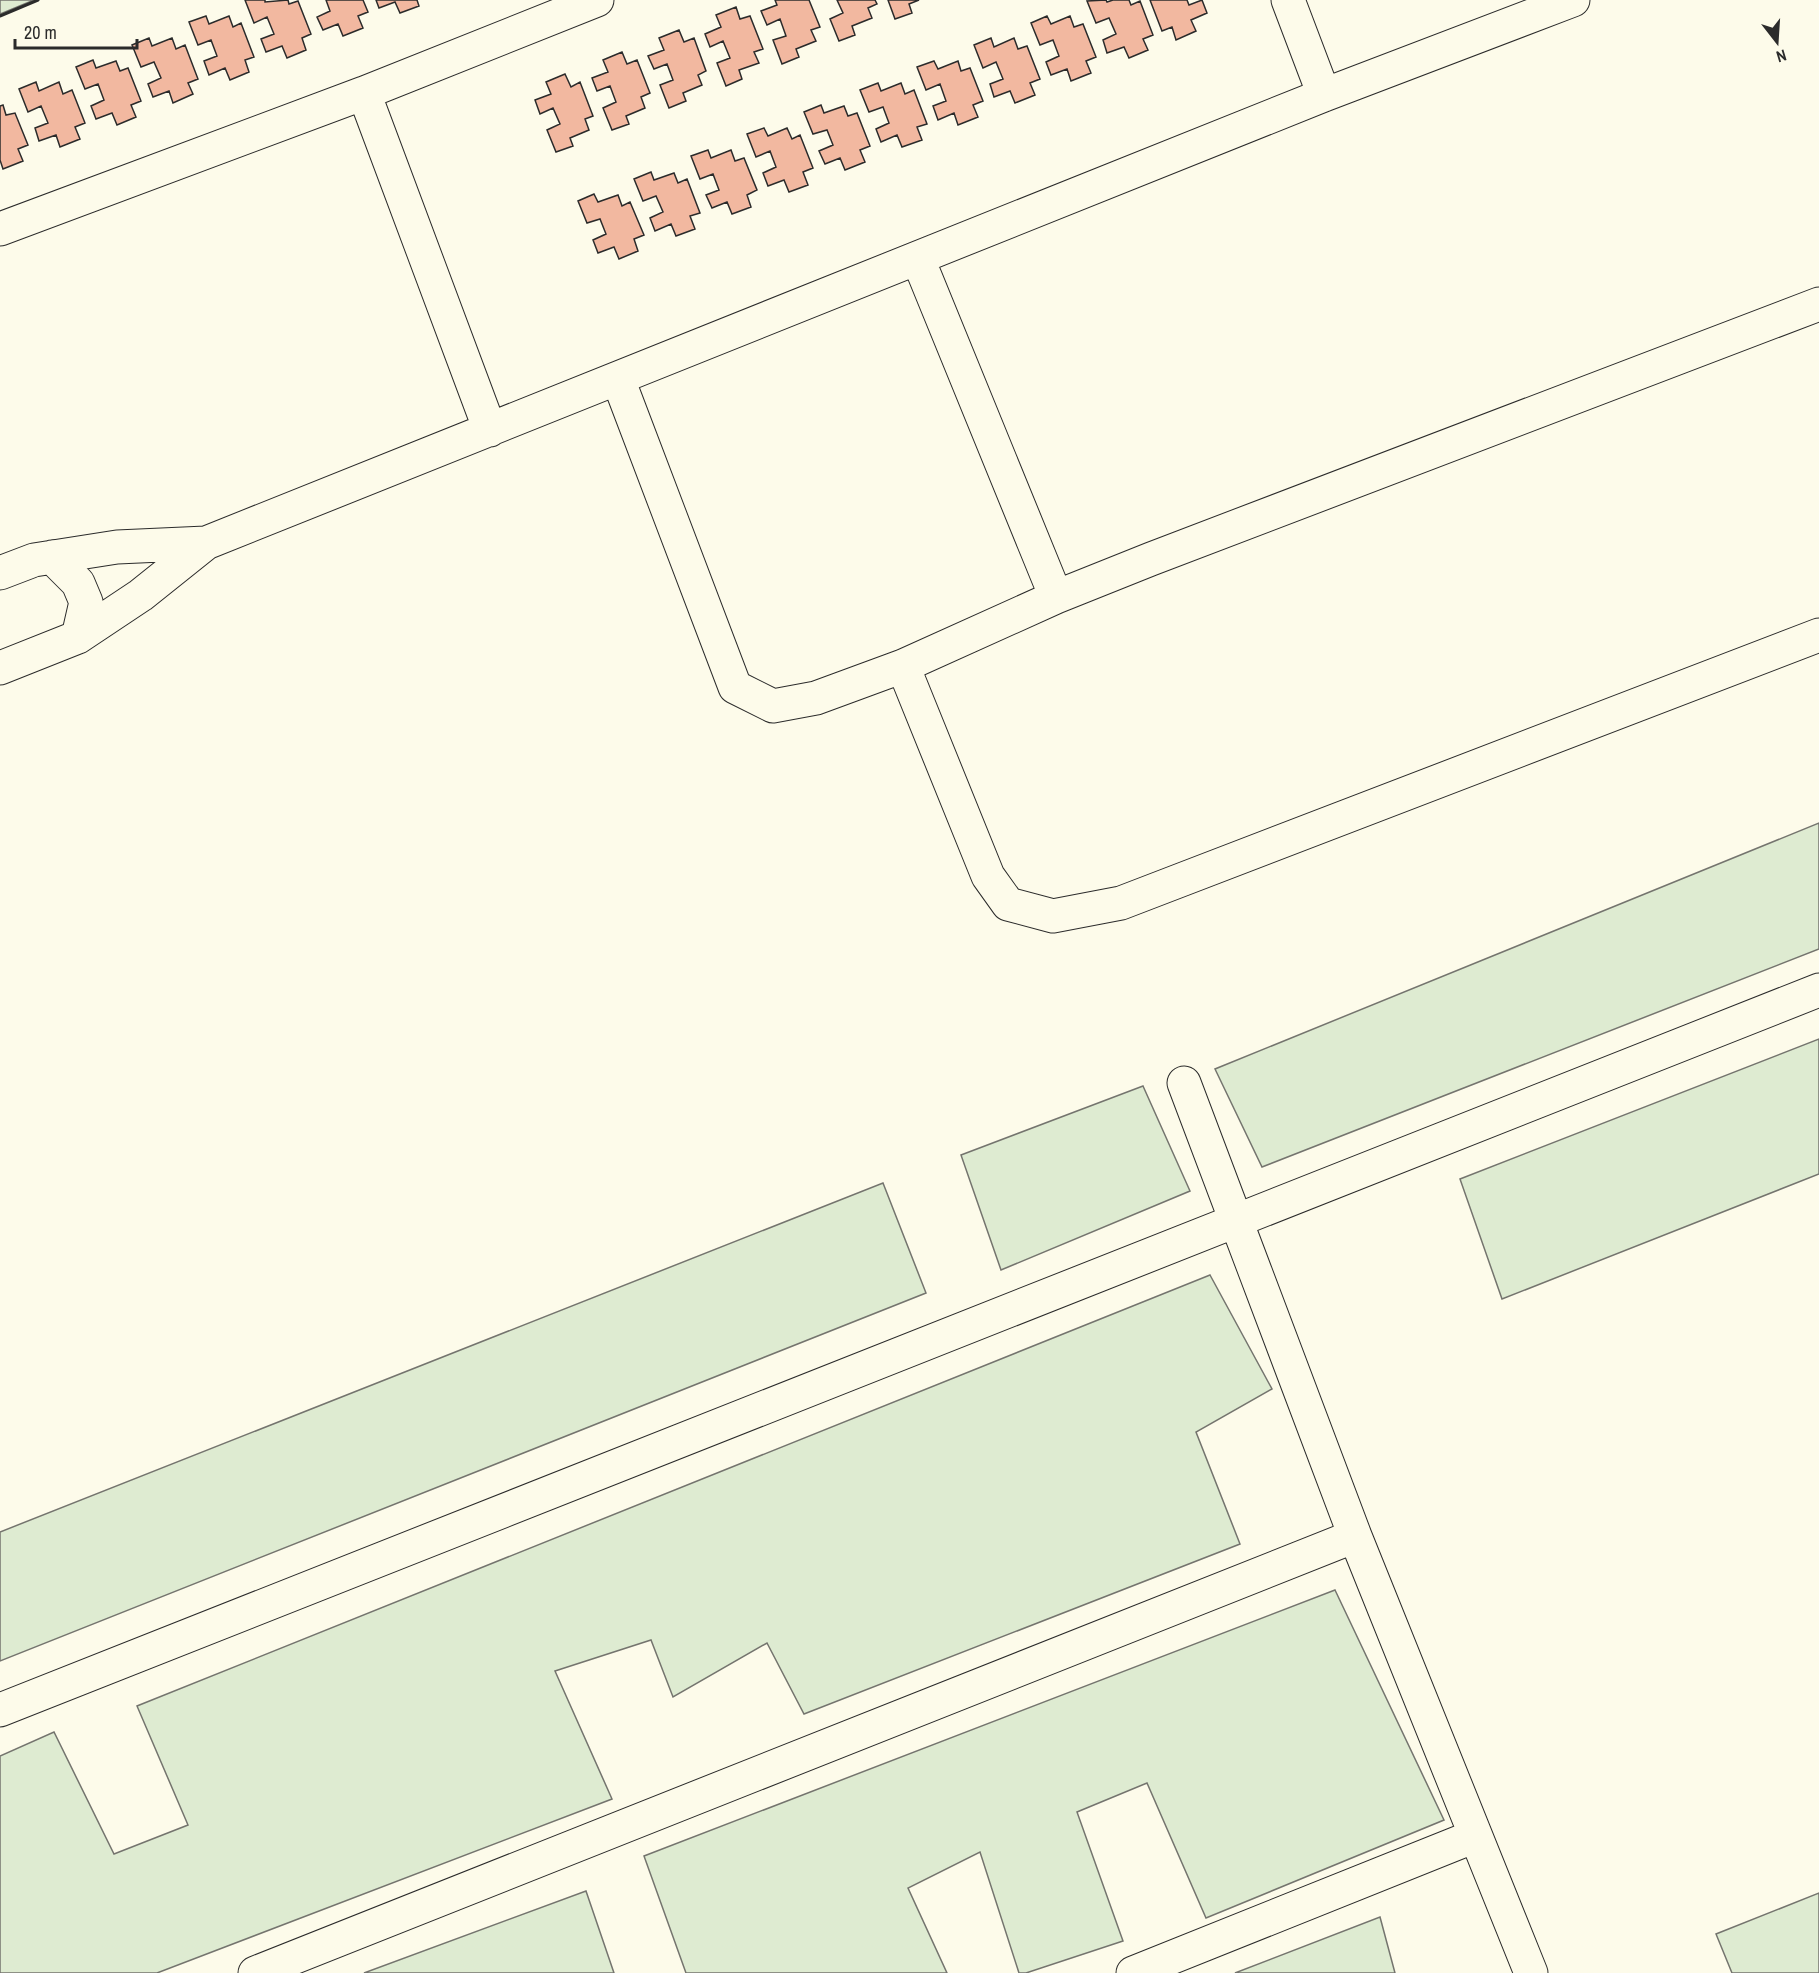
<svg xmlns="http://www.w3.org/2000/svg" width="1819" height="1973" font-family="'Archivo Narrow',sans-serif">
<rect width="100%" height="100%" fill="#fdfbea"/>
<path fill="#deebd1" stroke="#74746e" stroke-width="1.5" d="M0 0H34L0 14Z
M1819 823V949L1262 1167 1215 1069Z
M1819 1039V1174L1502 1299 1460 1179Z
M1143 1086 1190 1191 1001 1270 961 1155Z
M883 1183 926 1293 0 1661V1532Z
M1210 1275 1272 1389 1196 1432 1240 1544 804 1714 767 1643 673 1697 651 1640 555 1671 612 1799 157 1973H0V1756L54 1732 114 1854 188 1825 137 1706Z
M1335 1590 1444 1820 1206 1918 1147 1783 1077 1812 1123 1941 1026 1973H1019L980 1852 908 1888 947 1973H686L644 1856Z
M586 1891 614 1973H364Z
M1819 1893V1973H1732L1716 1934Z
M1380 1917 1395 1973H1235Z"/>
<path fill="#f2b8a0" stroke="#2b2b2b" stroke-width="1.5" d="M245 0H265V2L288 0 289 4 298 1 311 34 302 38 306 50 287 58 282 46 266 52 261 39 274 34 267 17 254 23Z
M326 0H363L368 12 358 16 363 28 343 36 338 24 323 30 317 17 330 11Z
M376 0H417L419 6 400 13 395 2 379 8Z
M775 0H809L820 27 811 30 816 41 796 49 799 57 782 64 773 40 786 36 780 19 767 25 761 11 777 5Z
M837 0H875L877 4 868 8 872 18 852 26 855 35 839 41 830 19 843 13Z
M888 0H919L909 4 912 13 895 19Z
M1106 0 1107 2 1113 0H1129L1131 5 1140 1 1153 35 1143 39 1148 50 1129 58 1124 47 1107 53 1103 40 1116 34 1109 18 1096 23 1087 1Z
M1150 0H1187L1189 5 1202 0 1207 13 1191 20 1196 31 1176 40 1172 27 1162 31Z
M736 7 740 19 750 16 763 49 754 52 759 63 739 70 742 79 726 86 717 63 730 58 723 41 710 47 705 34 721 27 716 15Z
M206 16 209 24 229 16 233 27 241 23 254 57 245 60 249 72 230 80 225 68 209 75 204 61 217 56 211 40 198 45 189 22Z
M1047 16 1051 24 1070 16 1074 27 1083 24 1096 57 1086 61 1091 73 1071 81 1067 69 1051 75 1046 62 1059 56 1053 40 1040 45 1031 23Z
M679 30 684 42 694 38 706 71 698 75 702 85 683 93 686 101 669 108 660 85 673 80 667 64 654 69 648 56 664 50 659 38Z
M149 38 152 46 172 38 176 49 185 45 198 79 188 83 193 94 173 103 169 91 153 97 148 84 161 78 154 62 141 67 132 45Z
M991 38 994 47 1014 38 1018 49 1027 46 1040 79 1030 83 1035 95 1015 103 1010 91 994 97 990 84 1003 79 996 62 983 68 974 45Z
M622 52 627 64 637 60 650 93 641 97 645 108 626 116 629 124 612 130 603 108 616 102 610 86 597 91 592 78 608 72 603 60Z
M93 60 96 68 116 61 120 71 128 68 141 101 131 105 136 117 117 125 112 113 96 119 91 106 104 100 98 84 85 89 76 67Z
M934 61 938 69 958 61 961 71 970 68 983 101 973 105 978 117 958 125 954 113 938 120 933 106 946 101 940 84 926 90 917 67Z
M565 74 571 87 580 82 593 116 585 119 589 130 570 138 573 146 556 152 547 130 560 124 553 108 540 114 535 100 551 94 546 82Z
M36 82 39 91 59 82 63 94 72 90 85 123 75 127 80 139 60 147 56 135 39 141 35 128 48 123 41 106 28 112 19 89Z
M878 83 881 91 901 83 905 94 914 90 927 124 917 127 922 140 902 147 897 135 881 142 876 129 889 123 883 107 869 112 860 90Z
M3 105 6 115 15 113 28 145 18 149 23 161 3 169 0 160V106Z
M821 105 824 113 844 106 848 116 857 113 870 146 860 150 865 162 845 170 840 158 825 164 819 151 833 145 827 130 813 134 804 112Z
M764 128 768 136 787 128 792 139 800 135 813 168 803 172 808 185 789 192 784 180 768 186 763 173 776 167 770 151 756 157 747 134Z
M708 150 711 158 731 150 735 161 744 158 757 190 747 195 751 207 732 214 727 202 712 208 706 195 719 190 713 174 700 179 691 156Z
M651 172 654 180 674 173 678 183 687 179 700 213 690 216 695 229 676 236 671 224 655 231 650 218 663 212 656 196 643 201 634 179Z
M594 194 598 202 618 195 622 206 630 202 644 235 634 239 638 251 619 259 614 247 598 253 593 240 606 234 600 219 587 223 578 201Z"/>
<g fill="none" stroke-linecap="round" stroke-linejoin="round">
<g stroke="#2b2b2b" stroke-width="35">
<path id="street" d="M1288 0 1324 95
M364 93 490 430
M0 229 364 93 597 0
M918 259 1056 597
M618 379 735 687 773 706 816 698 903 666 1056 597 1151 559 1819 304
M52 557 78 583 86 602 78 637
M0 573 34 560 117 547 206 543
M903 666 988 876 1008 904 1053 916 1121 903 1819 635
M0 668 78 637 141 595 206 543 1324 95 1573 0
M1184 1083 1355 1536 1531 1973
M0 1710 1819 990
M255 1973 1355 1536
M1133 1973 1475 1836"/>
</g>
<use href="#street" stroke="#fdfbea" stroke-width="33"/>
<path stroke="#2b2b2b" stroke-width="3" d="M0 16 38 0"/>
</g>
<g transform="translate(1777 42) rotate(163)" stroke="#fdfbea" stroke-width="4.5" paint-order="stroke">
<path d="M0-4.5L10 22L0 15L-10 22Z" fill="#2b2b2b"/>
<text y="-9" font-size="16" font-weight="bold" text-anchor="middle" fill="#2b2b2b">N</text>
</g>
<path d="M15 39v9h122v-9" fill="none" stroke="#2b2b2b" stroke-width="3"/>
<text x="24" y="39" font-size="18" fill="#2b2b2b" stroke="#fdfbea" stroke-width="4.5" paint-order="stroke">20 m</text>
</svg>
